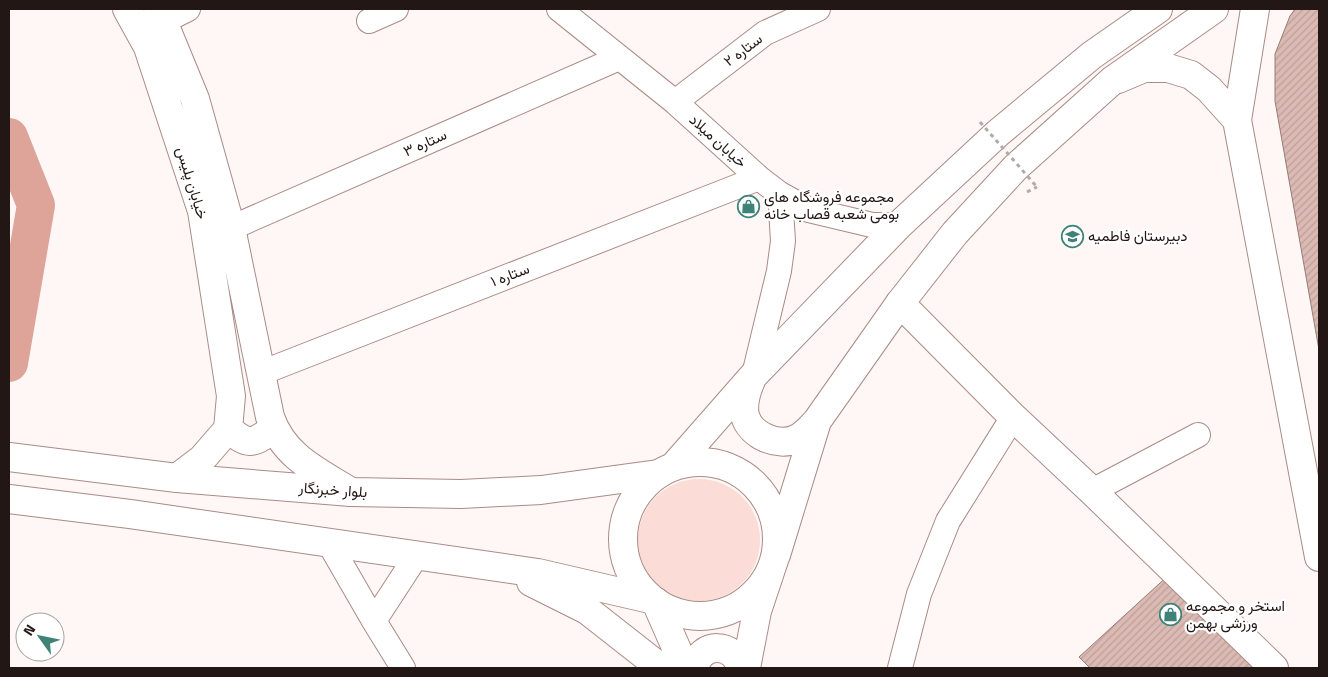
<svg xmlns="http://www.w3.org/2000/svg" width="1328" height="677" font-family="'Titillium Web',Vazirmatn,sans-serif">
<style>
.grass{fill:#fbdcd6}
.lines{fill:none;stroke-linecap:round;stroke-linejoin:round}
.river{stroke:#dea499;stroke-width:38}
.building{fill:url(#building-hatch);stroke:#997b74}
.minor-casing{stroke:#aa8b85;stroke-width:26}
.tertiary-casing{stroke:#aa8b85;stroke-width:30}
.secondary-casing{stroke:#aa8b85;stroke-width:30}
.primary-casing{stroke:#aa8b85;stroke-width:30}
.path{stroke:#b2aaa8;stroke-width:3;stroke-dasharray:4 4;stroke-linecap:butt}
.minor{stroke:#fff;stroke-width:24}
.tertiary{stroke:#fff;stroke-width:28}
.secondary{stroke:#fff;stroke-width:28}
.primary{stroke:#fff;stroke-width:28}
.path-bridge{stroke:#b2aaa8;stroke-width:3;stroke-dasharray:4 4;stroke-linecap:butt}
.labels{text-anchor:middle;stroke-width:4.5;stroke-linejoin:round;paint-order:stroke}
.street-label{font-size:15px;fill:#231715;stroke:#fff}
.poi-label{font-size:15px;fill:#231715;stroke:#fff;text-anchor:start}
</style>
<defs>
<pattern id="building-hatch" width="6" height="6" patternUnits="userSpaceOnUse" patternTransform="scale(1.25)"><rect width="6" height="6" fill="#dcbab4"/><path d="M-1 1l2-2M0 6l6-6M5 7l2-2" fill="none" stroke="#bc9f9a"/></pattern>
</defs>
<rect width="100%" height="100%" fill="#fef7f5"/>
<!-- grass -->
<path class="grass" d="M638 540a61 61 0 1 1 122 0a61 61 0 1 1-122 0Z"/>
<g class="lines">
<!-- river -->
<path class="river" d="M 9,137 L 36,205 L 9,363"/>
</g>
<!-- building -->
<path class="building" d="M 1295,9 L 1319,9 L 1319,350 L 1275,101 L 1275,54 L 1290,16 Z
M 1171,573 L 1269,668 L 1090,668 L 1079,657 Z"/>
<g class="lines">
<defs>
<path id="minor" d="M 559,9 L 675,102 L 759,178 L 780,194 L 809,210 L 872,225 L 899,225
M 164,21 L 188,9
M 369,21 L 396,9
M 675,102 L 765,33 L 818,9
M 231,228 L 619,58
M 261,373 L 759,178
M 754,375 L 779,271 L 783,241 L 780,194
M 1092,491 L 1198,435
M 329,543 L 374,621 L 417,555
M 374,621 L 403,668
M 900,668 L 919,594 L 948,521 L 1013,417"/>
<path id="tertiary" d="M 127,9 L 148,47 L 202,211 L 231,396 L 228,429 L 202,459 L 177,478
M 158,9 L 195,99 L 231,228 L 270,417 C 284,457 317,471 351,492
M 1255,9 L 1237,120 L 1319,557
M 1118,79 L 1144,68 L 1168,68 L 1191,75 L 1209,89 L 1237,120
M 900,303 L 1013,417 L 1092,491 L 1274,668
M 228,429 C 250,446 251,444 274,429"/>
<path id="secondary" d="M 752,378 C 747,389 742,403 745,416 C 751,436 778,447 796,439 C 805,435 810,428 817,421
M623 539a77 77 0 1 1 154 0a77 77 0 1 1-154 0Z
M 675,465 L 754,375 L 899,225 L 998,133 L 1092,55 L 1158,9
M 776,555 L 817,421 L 900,303 L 955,233 L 1016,167 L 1113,80 L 1214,9"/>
<path id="primary" d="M 9,457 L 177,478 L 351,492 L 461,494 L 541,490 L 658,474
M 9,499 L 130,514 L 538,573 L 650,599
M 531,582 L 587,610 L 661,668
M 656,602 L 685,668
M 694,668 C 701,641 734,642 741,668
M 746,668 L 757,611 L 770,572"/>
</defs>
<!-- minor casing -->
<use href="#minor" class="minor-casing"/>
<!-- tertiary casing -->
<use href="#tertiary" class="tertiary-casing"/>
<!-- secondary casing -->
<use href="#secondary" class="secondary-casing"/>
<!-- primary casing -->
<use href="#primary" class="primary-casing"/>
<!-- path -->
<path class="path" d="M 1027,192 L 1037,187"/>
<!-- minor -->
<use href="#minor" class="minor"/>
<!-- tertiary -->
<use href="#tertiary" class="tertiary"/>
<!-- secondary -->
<use href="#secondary" class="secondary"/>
<!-- primary -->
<use href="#primary" class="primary"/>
<!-- path-bridge -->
<path class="path-bridge" d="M 980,122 L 1037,187"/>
</g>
<!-- icons -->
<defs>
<symbol id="shop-ring" viewBox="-11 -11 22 22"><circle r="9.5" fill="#fff" stroke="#3f8378" stroke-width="1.5"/><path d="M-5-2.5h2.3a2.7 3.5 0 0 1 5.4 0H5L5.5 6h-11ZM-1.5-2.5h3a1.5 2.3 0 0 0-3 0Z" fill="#3f8378"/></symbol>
<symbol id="school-ring" viewBox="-11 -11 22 22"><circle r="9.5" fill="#fff" stroke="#3f8378" stroke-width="1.5"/><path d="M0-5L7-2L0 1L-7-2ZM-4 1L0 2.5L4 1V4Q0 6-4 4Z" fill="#3f8378"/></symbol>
</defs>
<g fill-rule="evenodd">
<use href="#shop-ring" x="736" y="194" width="25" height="25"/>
<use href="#school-ring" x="1060" y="224" width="25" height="25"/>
<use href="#shop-ring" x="1158" y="602" width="25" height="25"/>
</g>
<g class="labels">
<!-- street labels -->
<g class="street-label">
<text transform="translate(743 50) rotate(-37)" y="5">ستاره ۲</text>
<text transform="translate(718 141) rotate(42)" y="5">خیابان میلاد</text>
<text transform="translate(425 143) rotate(-24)" y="5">ستاره ۳</text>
<text transform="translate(192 183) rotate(73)" y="5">خیابان پلیس</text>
<text transform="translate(510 275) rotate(-21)" y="5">ستاره ۱</text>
<text transform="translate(333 490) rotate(4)" y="5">بلوار خبرنگار</text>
</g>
<!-- poi labels -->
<g class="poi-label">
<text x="764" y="202">مجموعه فروشگاه های<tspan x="764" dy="17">بومی شعبه قصاب خانه</tspan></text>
<text x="1088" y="241">دبیرستان فاطمیه</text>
<text x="1186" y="611">استخر و مجموعه<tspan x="1186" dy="17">ورزشی بهمن</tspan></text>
</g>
</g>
<!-- border -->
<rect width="1328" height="677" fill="none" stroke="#231715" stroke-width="20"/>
<!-- north arrow -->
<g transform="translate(40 637) rotate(303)"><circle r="24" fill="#ffffff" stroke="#a7a2a1"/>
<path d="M0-4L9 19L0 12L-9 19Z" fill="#3f8378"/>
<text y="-8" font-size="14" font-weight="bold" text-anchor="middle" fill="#231715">N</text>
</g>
</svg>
